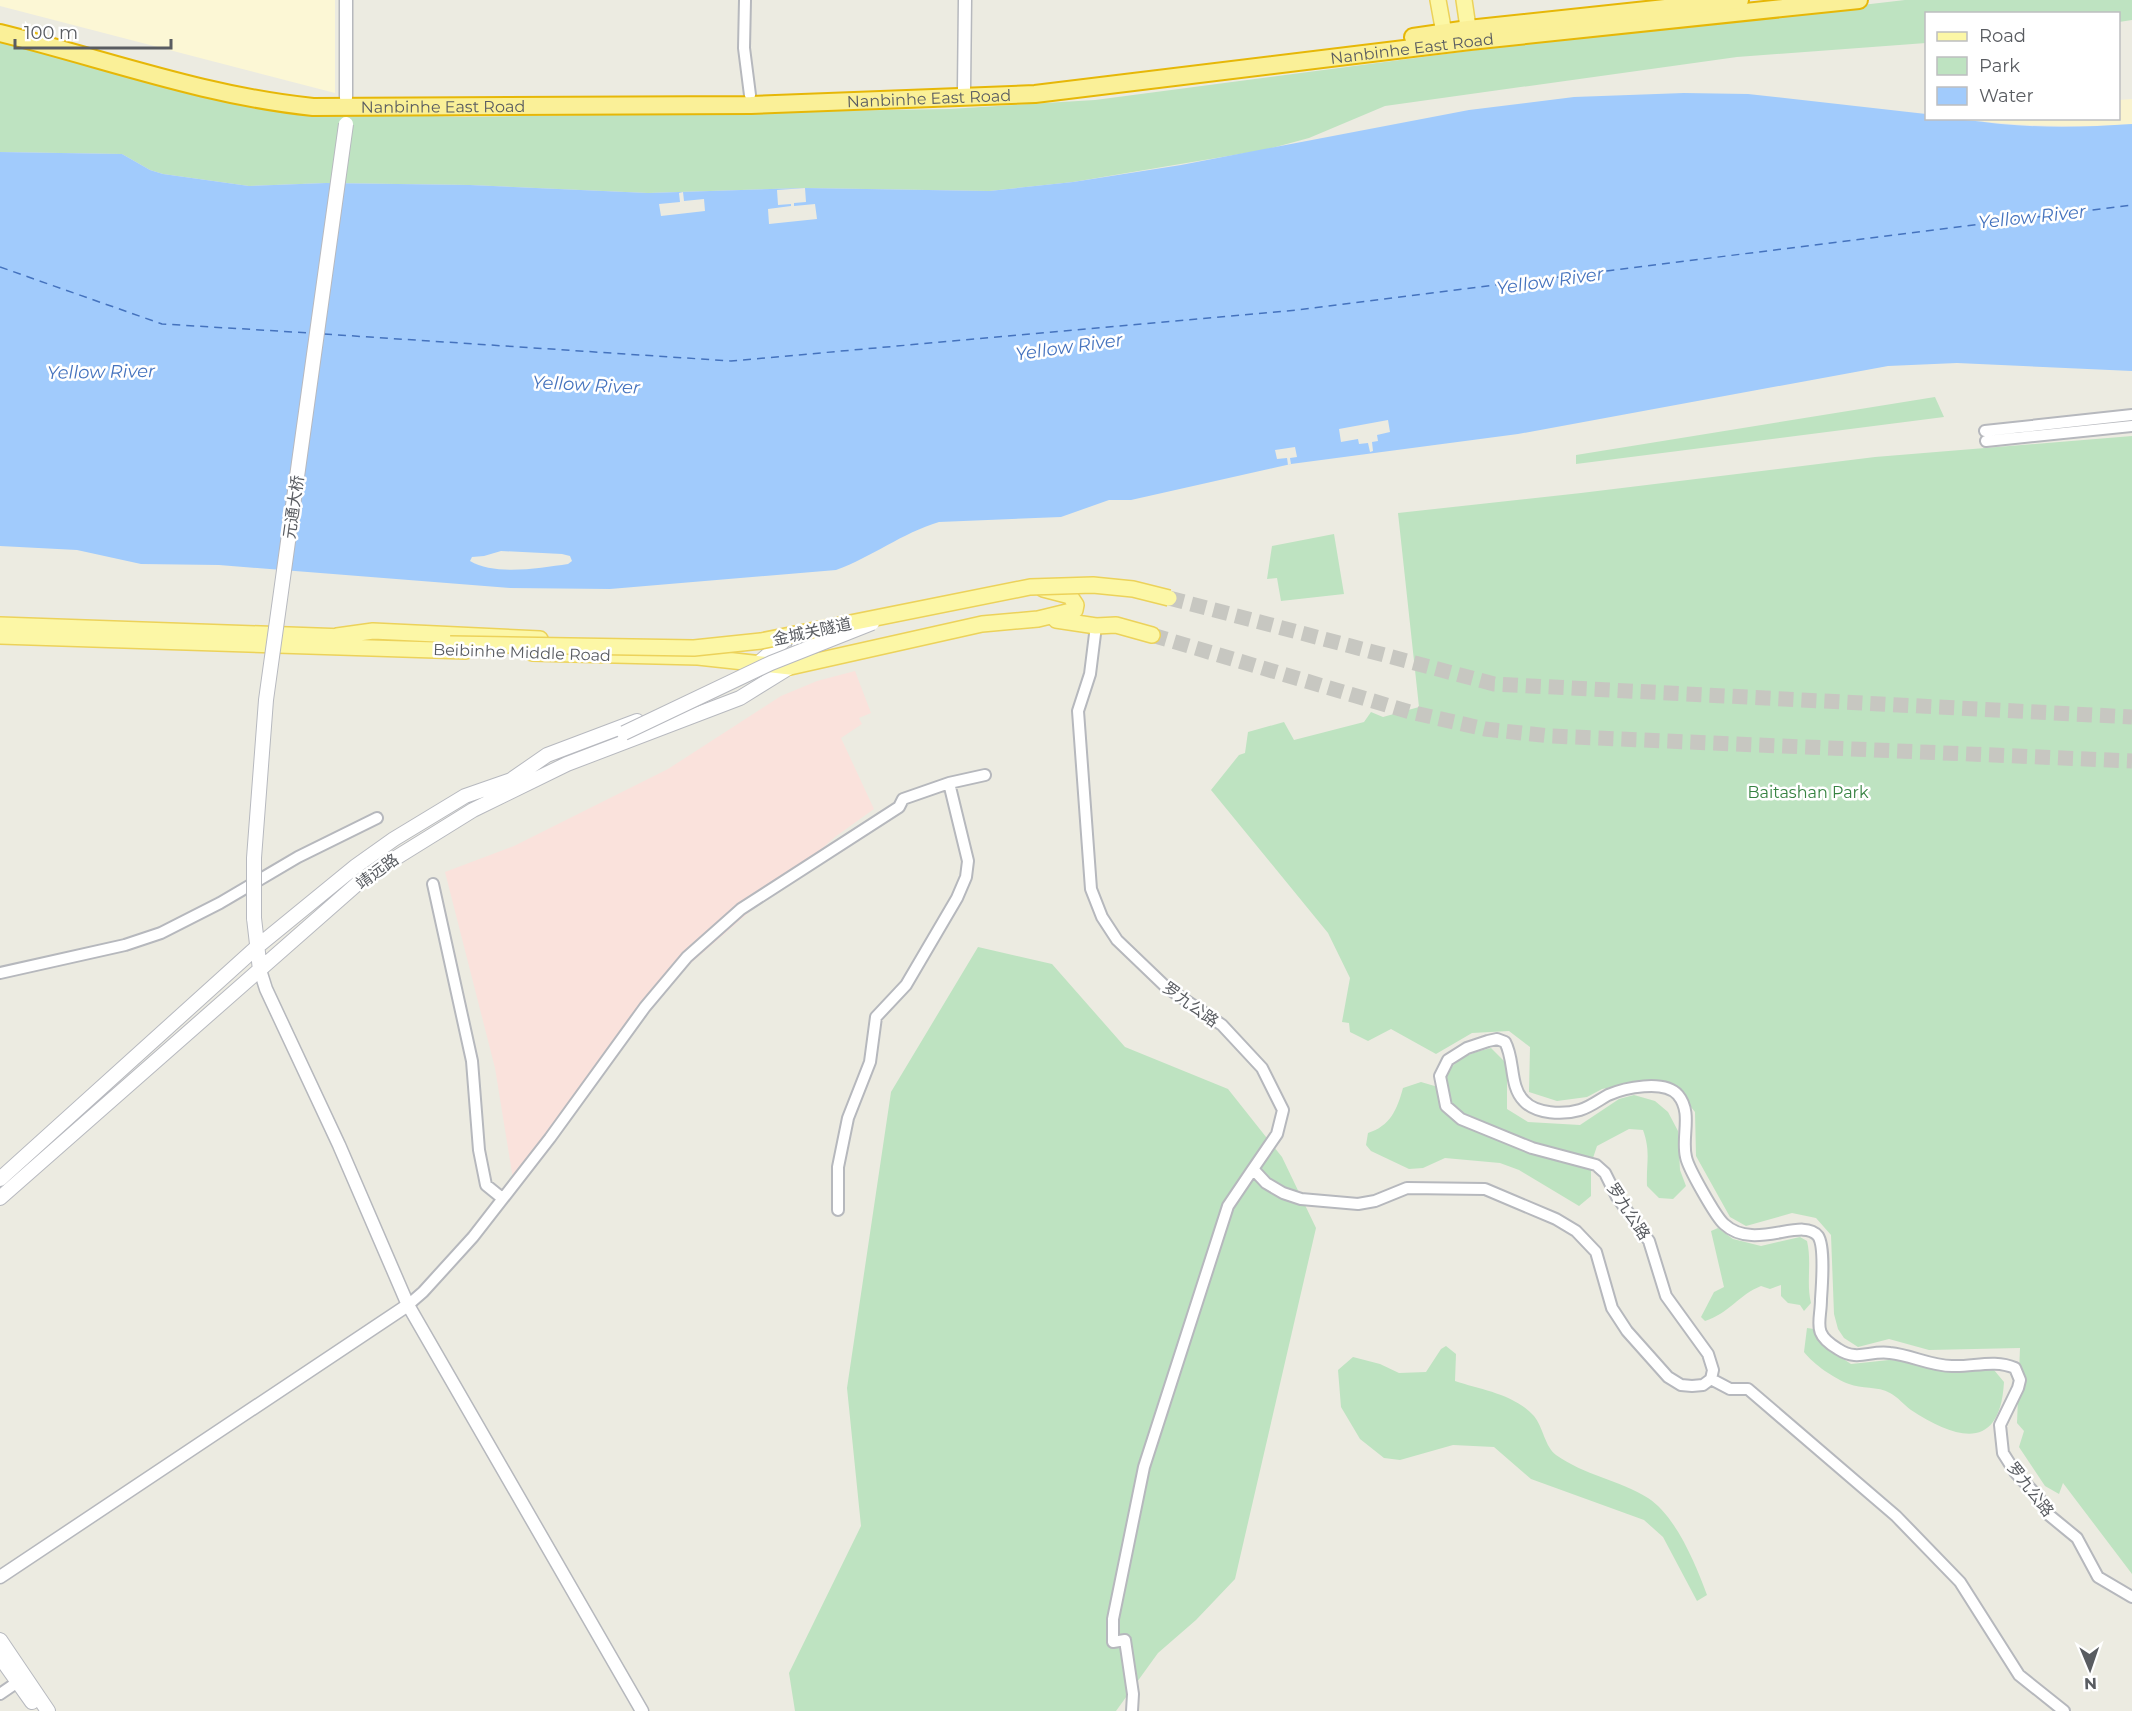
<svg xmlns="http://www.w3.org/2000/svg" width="2132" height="1711" font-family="Montserrat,'Noto Sans SC',sans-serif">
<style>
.commercial{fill:#fcf7d5}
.medical{fill:#fae2dc}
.green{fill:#bee3c1}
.sand{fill:#f9f3cf}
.water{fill:#a1cbfc;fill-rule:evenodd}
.pier{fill:#ecebe1}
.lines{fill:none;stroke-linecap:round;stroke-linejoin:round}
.ferry{stroke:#4573be;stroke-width:1.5;stroke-dasharray:8 6;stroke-linecap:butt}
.primary-tunnel{stroke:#c7c7c1;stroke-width:15;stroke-dasharray:15 8;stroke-linecap:butt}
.minor-casing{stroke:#b6b8bd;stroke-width:14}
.tertiary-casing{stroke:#b6b8bd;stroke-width:15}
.secondary-casing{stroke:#b7b9bf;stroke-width:16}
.primary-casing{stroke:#ecd25a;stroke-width:18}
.trunk-casing{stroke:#e6b707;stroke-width:20}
.minor{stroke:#fff;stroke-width:10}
.tertiary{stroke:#fff;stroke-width:12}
.secondary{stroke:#fff;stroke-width:14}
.primary{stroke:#fcf7a6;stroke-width:15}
.trunk{stroke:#faf098;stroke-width:16}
.secondary-bridge-casing{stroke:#b7b9bf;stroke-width:16;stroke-linecap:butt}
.primary-bridge-casing{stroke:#ecd25a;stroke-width:18;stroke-linecap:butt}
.secondary-bridge{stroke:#fff;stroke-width:14}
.primary-bridge{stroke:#fcf7a6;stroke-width:15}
.labels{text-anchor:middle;stroke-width:5;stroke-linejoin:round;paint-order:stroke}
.street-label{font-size:16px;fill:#595c61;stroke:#fff}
.park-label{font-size:16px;fill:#378342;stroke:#fff}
.water-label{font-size:18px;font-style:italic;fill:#4573be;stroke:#fff}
</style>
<rect width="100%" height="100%" fill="#ecebe1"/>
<!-- commercial -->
<path class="commercial" d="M 0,0 L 335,0 L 335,93 L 0,6 Z"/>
<!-- medical -->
<path class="medical" d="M 855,671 L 871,713 L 859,718 L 862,724 L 841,738 L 874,809 L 835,837 L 675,977 L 513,1179 L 495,1068 L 445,872 L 514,846 L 668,769 L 781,696 L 817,681 Z"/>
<!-- green -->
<path class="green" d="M 1905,0 L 2132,0 L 2132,20 L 2119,22 L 2118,14 L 1926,14 L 1926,43 L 1737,57 L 1385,106 L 1309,138 L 1264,150 L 1073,182 L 989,191 L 805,188 L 648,193 L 470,185 L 326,183 L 249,186 L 163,174 L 150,170 L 122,154 L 0,152 L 0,42 L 188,93 L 273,110 L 329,115 L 358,114 L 465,117 L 949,109 L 1095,100 L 1507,46 Z
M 1935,397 L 1944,417 L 1576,464 L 1576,455 Z
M 2132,436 L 2132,1574 L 2063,1483 L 2059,1494 L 2045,1486 L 2019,1447 L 2024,1431 L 2017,1423 L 2020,1348 L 1929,1350 L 1889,1339 L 1858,1347 L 1844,1338 L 1838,1329 L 1834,1314 L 1831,1235 L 1816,1218 L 1792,1213 L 1746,1226 L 1730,1217 L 1696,1156 L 1695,1112 L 1677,1090 L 1661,1081 L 1647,1080 L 1602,1089 L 1587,1097 L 1557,1101 L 1529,1092 L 1530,1047 L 1509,1031 L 1472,1033 L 1436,1054 L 1391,1029 L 1368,1041 L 1350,1032 L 1349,1023 L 1342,1022 L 1350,978 L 1328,933 L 1211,790 L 1239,755 L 1245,753 L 1248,732 L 1284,722 L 1294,740 L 1364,722 L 1371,712 L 1383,717 L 1419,707 L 1398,513 L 1581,493 L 1875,457 Z
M 1334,534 L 1344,594 L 1281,601 L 1277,578 L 1267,579 L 1272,546 Z
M 978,947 L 1052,964 L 1125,1047 L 1228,1089 L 1282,1157 L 1316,1228 L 1235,1579 L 1196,1620 L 1158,1653 L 1116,1711 L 795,1711 L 789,1673 L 861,1526 L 847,1388 L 891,1092 Z
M 1491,1048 L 1507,1064 L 1507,1109 L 1528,1122 L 1580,1125 L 1619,1099 L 1634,1095 L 1655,1101 L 1668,1112 L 1678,1131 L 1680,1170 L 1686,1186 L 1673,1199 L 1659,1198 L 1647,1186 C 1646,1163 1651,1152 1643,1130 L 1629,1129 L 1597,1146 L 1591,1164 L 1591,1196 L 1579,1206 L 1519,1170 L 1500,1163 L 1445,1158 L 1423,1168 L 1409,1169 L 1371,1151 L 1366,1145 L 1368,1133 C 1390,1126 1397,1110 1403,1088 L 1421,1082 L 1438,1087 C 1455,1060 1459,1056 1491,1048 Z
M 1718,1228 L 1733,1239 L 1761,1246 L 1800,1237 L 1807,1241 C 1812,1262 1806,1283 1811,1303 L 1804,1311 L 1800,1305 L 1788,1303 L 1781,1296 L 1781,1285 L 1770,1289 L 1761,1286 C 1740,1294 1728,1314 1705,1321 L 1701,1317 L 1714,1292 L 1724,1287 L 1711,1231 Z
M 1807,1328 L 1814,1329 L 1824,1346 L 1851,1364 L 1889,1360 L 1907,1361 L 1945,1371 L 1994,1370 L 2004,1382 C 2000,1453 1956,1439 1911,1410 C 1904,1405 1898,1397 1890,1393 C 1878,1386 1861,1389 1849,1384 C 1835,1379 1813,1364 1804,1352 Z
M 1446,1346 L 1456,1354 L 1455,1381 C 1482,1390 1514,1394 1534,1416 C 1543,1427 1545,1447 1556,1455 C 1584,1475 1619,1480 1648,1498 C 1676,1516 1696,1565 1707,1595 L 1697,1601 L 1663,1537 L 1644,1520 L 1531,1479 L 1494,1447 L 1453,1445 L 1400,1460 L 1384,1458 L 1360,1439 L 1341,1407 L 1338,1370 L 1353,1357 L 1380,1364 L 1399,1373 L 1426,1372 L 1441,1349 Z"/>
<!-- sand -->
<path class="sand" d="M 2132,99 L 2132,124 C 2075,128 2018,126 1961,119 L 2118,118 L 2119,100 Z"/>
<!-- water -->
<path class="water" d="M 1684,93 L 1748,94 L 1926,114 L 1926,118 C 1952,118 1976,121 2001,124 C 2044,128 2089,127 2132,124 L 2132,371 L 1957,363 L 1888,366 L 1518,434 L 1291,464 L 1131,500 L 1109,500 L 1061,517 L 939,522 C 902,533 872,557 836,570 L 610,589 L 510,588 L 219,565 L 141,564 L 77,550 L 0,546 L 0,152 L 122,154 L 150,170 L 163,174 L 249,186 L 326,183 L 470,185 L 648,193 L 805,188 L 989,191 L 1073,182 L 1181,165 L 1469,110 L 1574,97 ZM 501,551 L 562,554 L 570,556 L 572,561 L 568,564 C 540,568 495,576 470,561 L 472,557 L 484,556 Z"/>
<!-- pier -->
<path class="pier" d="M 805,188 L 806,202 L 794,203 L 794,206 L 815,204 L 817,219 L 769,224 L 768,209 L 791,206 L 791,204 L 778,205 L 777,190 Z
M 683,192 L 684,201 L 704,199 L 705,211 L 661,216 L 659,204 L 680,202 L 679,193 Z
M 1388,420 L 1390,432 L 1377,435 L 1378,441 L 1372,442 L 1373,451 L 1370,452 L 1368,443 L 1359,444 L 1358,439 L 1341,442 L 1339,429 Z
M 1295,447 L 1297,457 L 1290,458 L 1291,464 L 1288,465 L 1287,458 L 1277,459 L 1275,450 Z"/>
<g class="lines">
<!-- ferry -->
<path class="ferry" d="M 0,267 L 162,324 L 310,333
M 324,334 L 731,361 L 1297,310 L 2132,205"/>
<!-- primary-tunnel -->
<path class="primary-tunnel" d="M 1169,598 L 1494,684 L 2132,717
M 1152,635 L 1410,712 L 1485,729 L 1550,736 L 2132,761"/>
<defs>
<path id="minor" d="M 745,0 L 744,48 L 750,95
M 1985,431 L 2132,415
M 1986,441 L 2132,426
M 1096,626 L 1090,674 L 1078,711 L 1091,889 L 1102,917 L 1117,940 L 1166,987 L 1222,1025 L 1262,1068 L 1283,1110 L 1277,1134 L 1253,1169 L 1266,1183 L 1283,1193 L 1301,1199 L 1358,1204 L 1375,1201 L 1407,1188 L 1485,1189 L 1556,1219 L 1576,1231 L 1596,1252 L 1612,1308 L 1627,1331 L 1668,1377 L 1681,1385 L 1692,1386 L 1703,1385 L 1711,1379 L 1713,1370 L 1708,1354 L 1666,1296 L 1649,1241 L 1617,1197 L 1605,1173 L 1596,1165 L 1532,1148 L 1461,1119 L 1446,1106 L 1440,1076 L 1448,1060 L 1467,1048 L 1488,1041 L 1497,1039 L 1505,1042 C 1515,1060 1509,1086 1524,1101 C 1536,1114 1563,1115 1580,1110 C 1590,1107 1599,1100 1608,1095 C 1624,1088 1664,1079 1678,1095 C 1693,1113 1681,1137 1686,1157 C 1688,1168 1716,1217 1724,1224 C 1754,1252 1802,1216 1818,1236 C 1825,1246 1822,1285 1821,1299 C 1821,1323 1811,1333 1838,1349 C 1858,1362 1869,1350 1890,1353 C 1911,1355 1931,1366 1952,1366 C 1974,1367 1994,1359 2015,1368 L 2020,1380 L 2018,1388 L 2000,1425 L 2003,1453 L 2015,1472 L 2039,1498 L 2049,1515 L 2077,1538 L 2098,1577 L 2132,1597
M 433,884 L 472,1061 L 479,1150 L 486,1185 L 502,1198
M 0,973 L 125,945 L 161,933 L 220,903 L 298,857 L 377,818
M 838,1210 L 838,1167 L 848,1118 L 870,1062 L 876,1017 L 906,985 L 957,898 L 966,877 L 968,861 L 949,783
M 408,1305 L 423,1292 L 473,1237 L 550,1138 L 645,1007 L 687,957 L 741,909 L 899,807 L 903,799 L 949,783 L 985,775
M 1711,1379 L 1730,1389 L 1748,1389 L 1896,1516 L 1960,1582 L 2019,1675 L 2064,1711
M 0,1694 L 22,1679
M 1132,1711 L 1133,1694 L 1125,1640 L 1113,1642 L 1113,1619 L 1144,1467 L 1228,1206 L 1253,1169"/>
<path id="tertiary" d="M 964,89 L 965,0
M 346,98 L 346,0
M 260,970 L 266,989 L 339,1145 L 408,1305 L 642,1711
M 0,1577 L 408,1305"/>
<path id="secondary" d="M 753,668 L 787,638
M 254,918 L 260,970
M 0,1179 L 258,946 L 356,866 L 394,839 L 465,796 L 511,780 L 547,755 L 637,721
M 0,1198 L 365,877 L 473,810 L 567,764 L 740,698 L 790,667 L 805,634
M 0,1640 L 48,1711
M 0,1657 L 32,1702"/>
<path id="primary" d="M 1438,0 L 1446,44
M 1464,0 L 1470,41
M 1056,620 L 1096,626 L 1116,625 L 1152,635
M 0,625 L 345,637
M 0,636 L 466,651
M 337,636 L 373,631 L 540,639
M 532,653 L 698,657 L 790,667 L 982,624 L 1038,619 L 1075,610 L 1076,605 L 1070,596 L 1043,589"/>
<g id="trunk">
<path id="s1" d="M 0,33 C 105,59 205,96 313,107 L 751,105 L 1035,94 L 1470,41 L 1859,0"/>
<path d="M 1413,37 L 1468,29 L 1740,0"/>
</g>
</defs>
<!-- minor casing -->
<use href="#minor" class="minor-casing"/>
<!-- tertiary casing -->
<use href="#tertiary" class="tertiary-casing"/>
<!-- secondary casing -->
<use href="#secondary" class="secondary-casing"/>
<!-- primary casing -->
<use href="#primary" class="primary-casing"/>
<!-- trunk casing -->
<use href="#trunk" class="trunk-casing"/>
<!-- minor -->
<use href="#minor" class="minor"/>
<!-- tertiary -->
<use href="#tertiary" class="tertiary"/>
<!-- secondary -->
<use href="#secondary" class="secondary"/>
<!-- primary -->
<use href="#primary" class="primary"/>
<!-- trunk -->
<use href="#trunk" class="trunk"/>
<defs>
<path id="secondary-bridge" d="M 624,733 L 771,663 L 872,623
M 254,918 L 254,858 L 266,700 L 346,124"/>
<path id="primary-bridge" d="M 450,644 L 694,648 L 761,641 L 1030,587 L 1093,585 L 1133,589 L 1169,598"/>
</defs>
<!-- secondary-bridge casing -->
<use href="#secondary-bridge" class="secondary-bridge-casing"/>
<!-- primary-bridge casing -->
<use href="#primary-bridge" class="primary-bridge-casing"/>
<!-- secondary-bridge -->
<use href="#secondary-bridge" class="secondary-bridge"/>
<!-- primary-bridge -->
<use href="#primary-bridge" class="primary-bridge"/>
</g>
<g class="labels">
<!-- street labels -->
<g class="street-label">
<text dy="6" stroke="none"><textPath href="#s1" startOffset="1424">Nanbinhe East Road</textPath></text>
<text dy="6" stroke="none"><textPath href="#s1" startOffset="938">Nanbinhe East Road</textPath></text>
<text dy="6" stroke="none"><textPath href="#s1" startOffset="452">Nanbinhe East Road</textPath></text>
<text transform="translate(293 507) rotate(-82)" y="6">元通大桥</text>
<text transform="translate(812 631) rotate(-12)" y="6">金城关隧道</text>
<text transform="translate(522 652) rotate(2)" y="6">Beibinhe Middle Road</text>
<text transform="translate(377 871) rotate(-36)" y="6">靖远路</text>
<text transform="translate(1191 1004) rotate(36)" y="6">罗九公路</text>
<text transform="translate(1629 1211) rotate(57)" y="6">罗九公路</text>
<text transform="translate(2031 1489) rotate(52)" y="6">罗九公路</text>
</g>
<!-- park labels -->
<g class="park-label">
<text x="1808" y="798">Baitashan Park</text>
</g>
<!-- water labels -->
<g class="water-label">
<text transform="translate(2032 217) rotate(-6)" y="6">Yellow River</text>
<text transform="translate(1550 281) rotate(-8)" y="6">Yellow River</text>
<text transform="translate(1069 347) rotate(-8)" y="6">Yellow River</text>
<text transform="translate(101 372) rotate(-1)" y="6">Yellow River</text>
<text transform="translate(586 385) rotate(3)" y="6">Yellow River</text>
</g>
</g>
<!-- legend -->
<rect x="1925" y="12" width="195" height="108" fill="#ffffff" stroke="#bdbec0" stroke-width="1.5"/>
<rect x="1937" y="32" width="30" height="9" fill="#fcf7a6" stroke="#bdbec0" stroke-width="1.5"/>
<text x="1979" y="42" font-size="18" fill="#595c61">Road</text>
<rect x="1937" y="57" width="30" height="18" fill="#bee3c1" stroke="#bdbec0" stroke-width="1.5"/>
<text x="1979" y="72" font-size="18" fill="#595c61">Park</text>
<rect x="1937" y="87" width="30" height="18" fill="#a1cbfc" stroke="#bdbec0" stroke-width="1.5"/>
<text x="1979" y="102" font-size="18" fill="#595c61">Water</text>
<!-- north arrow -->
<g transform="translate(2090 1669) rotate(178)" stroke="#ffffff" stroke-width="4.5" paint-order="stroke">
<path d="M0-4.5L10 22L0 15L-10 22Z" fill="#595c61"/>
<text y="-9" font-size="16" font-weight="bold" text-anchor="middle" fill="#595c61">N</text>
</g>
<!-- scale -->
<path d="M15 39v9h156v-9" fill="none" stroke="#595c61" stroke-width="3"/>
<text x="24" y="39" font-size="18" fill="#595c61" stroke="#ffffff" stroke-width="4.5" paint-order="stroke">100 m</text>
</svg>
